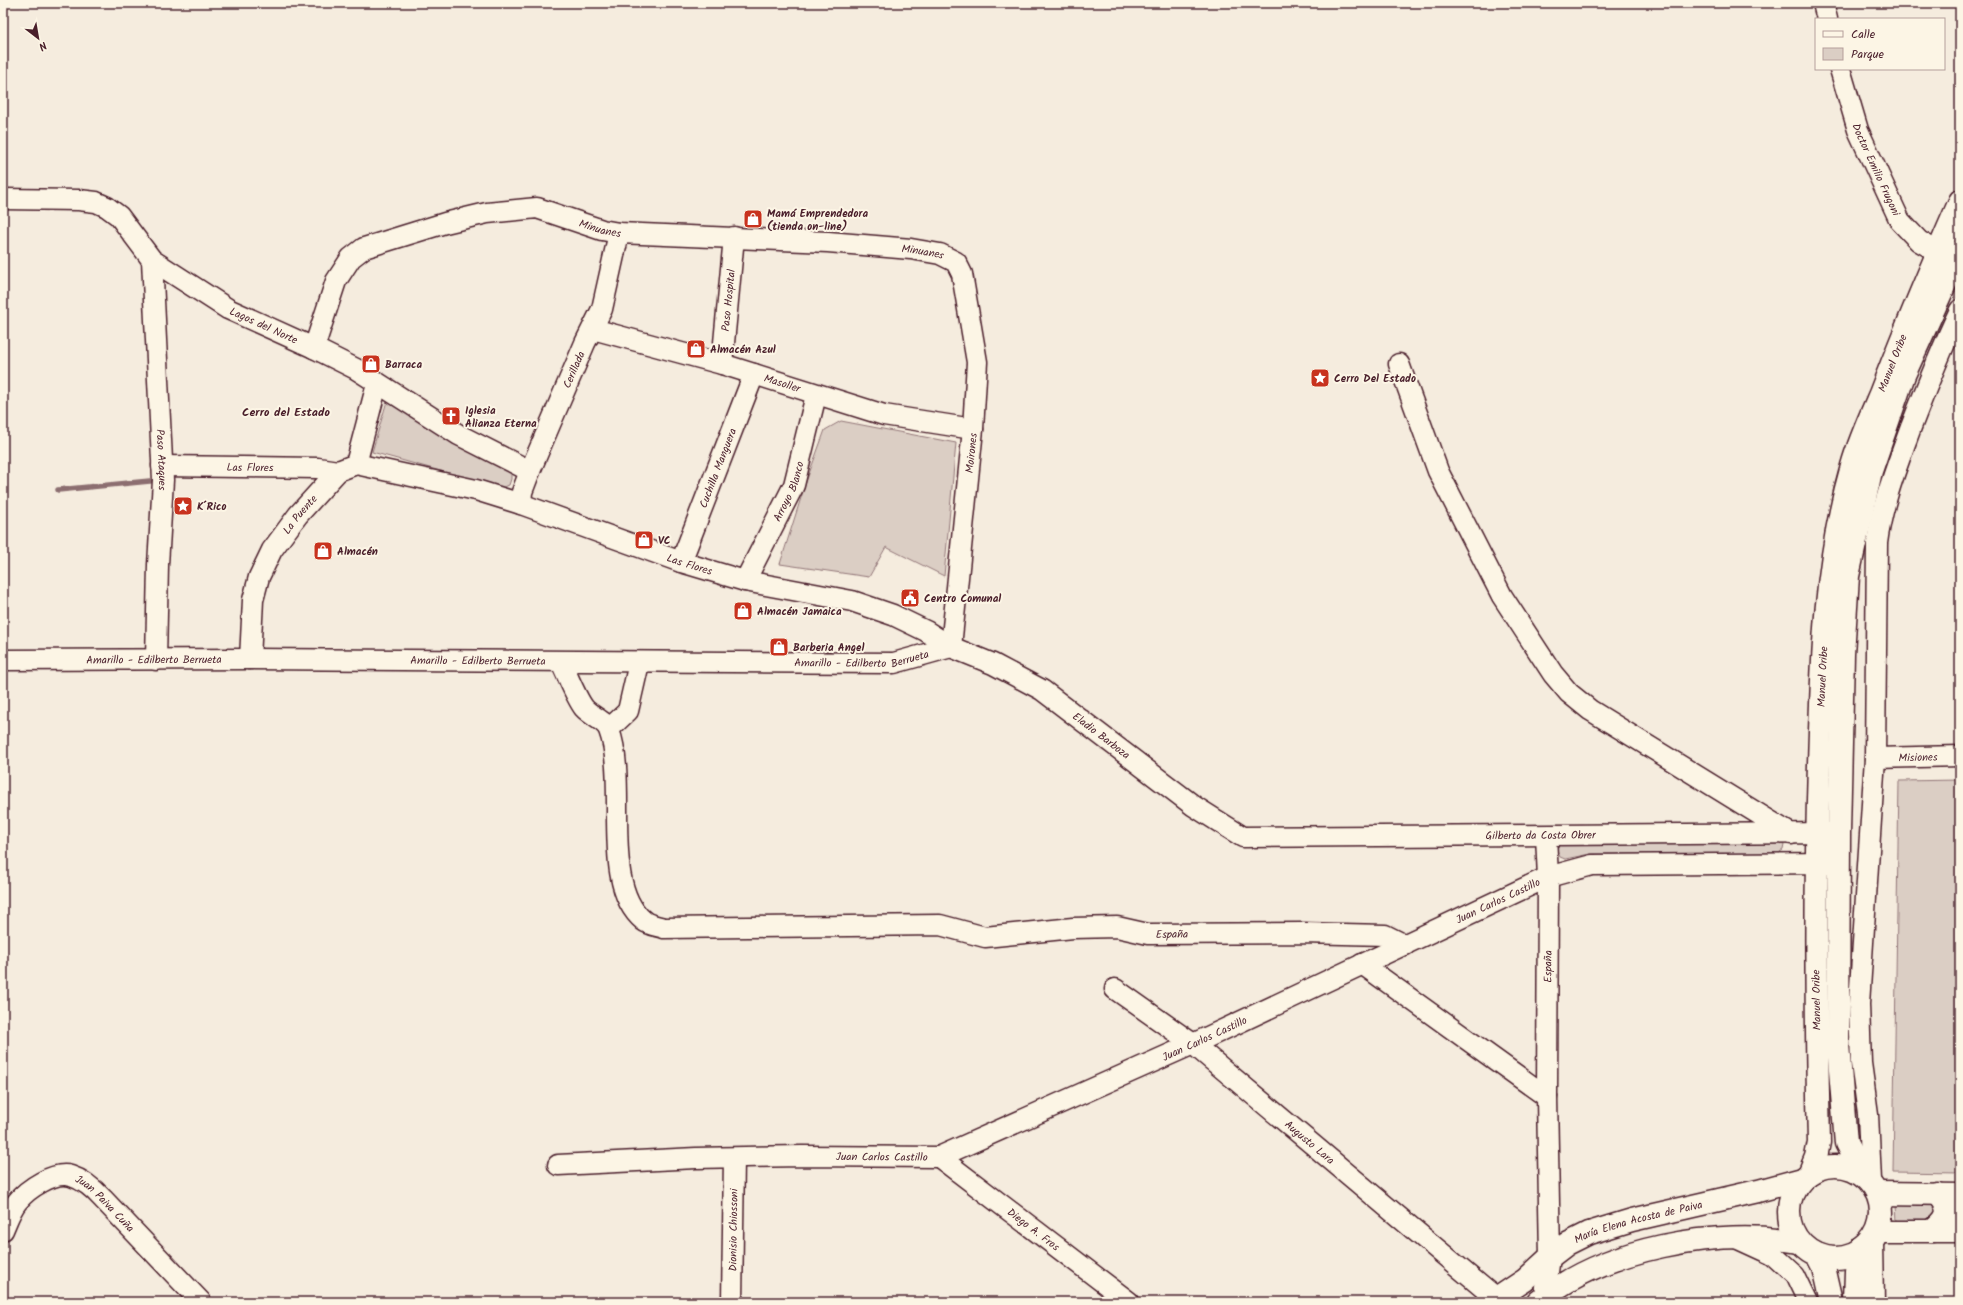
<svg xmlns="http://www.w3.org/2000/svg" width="1963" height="1305" font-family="Kalam,sans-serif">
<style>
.green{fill:#dbcec4;stroke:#927678}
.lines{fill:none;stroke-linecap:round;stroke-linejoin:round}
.stream{stroke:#8c6e70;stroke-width:5.5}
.street-casing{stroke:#4a1f2b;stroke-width:23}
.secondary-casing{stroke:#4a1f2b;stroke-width:25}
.highway-casing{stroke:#4a1f2b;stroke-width:25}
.street{stroke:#fcf5e5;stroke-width:20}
.secondary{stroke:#fcf5e5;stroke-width:22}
.highway{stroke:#fcf5e5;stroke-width:22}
.labels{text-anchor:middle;stroke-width:4;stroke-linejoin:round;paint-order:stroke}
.street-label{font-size:11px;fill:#4a1f2b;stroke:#fcf5e5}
.poi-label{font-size:11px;font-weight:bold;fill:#4a1f2b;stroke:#fcf5e5;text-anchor:start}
.neighbourhood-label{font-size:12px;font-weight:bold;fill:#4a1f2b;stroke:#fcf5e5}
</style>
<rect width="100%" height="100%" fill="#f5ecde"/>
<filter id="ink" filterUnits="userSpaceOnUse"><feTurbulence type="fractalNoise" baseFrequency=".025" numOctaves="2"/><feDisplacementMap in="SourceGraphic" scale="8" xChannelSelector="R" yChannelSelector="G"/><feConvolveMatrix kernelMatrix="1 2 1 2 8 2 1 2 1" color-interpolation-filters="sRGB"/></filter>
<g filter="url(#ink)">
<!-- green -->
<path class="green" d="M 387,401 L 511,470 L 511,479 L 509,485 L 502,488 L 372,452 Z
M 841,421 L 956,443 L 944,576 L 886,547 L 869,577 L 780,564 L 806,482 L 825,430 Z
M 1960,780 L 1960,1173 L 1893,1172 L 1899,781 Z
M 1780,842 L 1784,845 L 1783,850 L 1777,854 L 1590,854 L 1565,859 L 1560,857 L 1557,850 L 1558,846 L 1563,843 Z
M 1896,1203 L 1934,1204 L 1937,1207 L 1934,1221 L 1897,1221 Z"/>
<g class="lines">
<!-- stream -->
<path class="stream" d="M 58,490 L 160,480"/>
<defs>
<g id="street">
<path d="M 1823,3 L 1827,19"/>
<path id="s1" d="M 1840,69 L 1858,130 L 1900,221 L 1919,241 L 1938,252"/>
<path id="s2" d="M 3,199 L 79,200 L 96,202 L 107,207 L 119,216 L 152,260 L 228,309 L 314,348 L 356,369 L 459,435 L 530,471"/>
<path id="s3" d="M 152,260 L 163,480 L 158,565 L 156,660"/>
<path id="s4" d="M 593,329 L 722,364 L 884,415 L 973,429"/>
<path id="s5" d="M 314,348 L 336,281 L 351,258 L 364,248 L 445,223 L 487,213 L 537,208 L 602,230 L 619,233 L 828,242 L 911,249 L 940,254 L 956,262 L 962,274 L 977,362 L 973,429 L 951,647"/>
<path id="s6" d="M 722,364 L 734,237"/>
<path d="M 1399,364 L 1438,471 L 1502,596 L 1553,674 L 1569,693 L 1590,710 L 1791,834"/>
<path id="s7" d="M 356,464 L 476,490 L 521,504 L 681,562 L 745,581 L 852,601 L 893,615 L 926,631 L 951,647 L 993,664 L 1042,690 L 1194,806 L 1243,837 L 1833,833"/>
<path id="s8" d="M 162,466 L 318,468 L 338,471"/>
<path id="s9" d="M 521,504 L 522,492 L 530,471 L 585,343 L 602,309 L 619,233"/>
<path id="s10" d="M 681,562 L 754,374"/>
<path id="s11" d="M 745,581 L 794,485 L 816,395"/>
<path id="s12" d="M 250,659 L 253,600 L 259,577 L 272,550 L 298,515 L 338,471 L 356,464 L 377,384"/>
<path id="s13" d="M 3,660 L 250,659 L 894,663 L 951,647"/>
<path id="s14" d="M 561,662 C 567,674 576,698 584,708 C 591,716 606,721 609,730 C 629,783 599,885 644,921 C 649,925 658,926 664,928 L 940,925 L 985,937 L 1073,928 L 1117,927 L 1148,934 L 1302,933 L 1385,935 L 1405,945"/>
<path d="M 609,729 L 628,711 L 639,663"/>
<path id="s15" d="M 1875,758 L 1960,756"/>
<path d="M 1362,964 L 1547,1097"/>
<path id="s16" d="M 1115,989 L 1193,1044 L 1500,1302"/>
<path id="s17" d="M 939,1157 L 1129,1302"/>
<path id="s18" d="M 558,1165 L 696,1158 L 802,1156 L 939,1157 L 1193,1044 L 1548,877 L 1592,865 L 1833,863"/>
<path d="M 1871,1181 L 1868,1114 L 1861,1063 L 1859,1004 L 1875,758 L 1877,543 C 1882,503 1897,466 1911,427 C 1926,388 1942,348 1960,310"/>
<path id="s19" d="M 3,1230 C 7,1221 11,1209 17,1202 C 27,1189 54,1171 71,1176 C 84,1180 94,1189 103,1199 L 201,1302"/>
<path d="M 1736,1238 L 1773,1255 L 1795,1275 L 1808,1302"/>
<path d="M 1872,1241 L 1873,1302"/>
<path id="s20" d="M 732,1302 L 734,1158"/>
<path id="s21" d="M 1544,1302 L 1550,1257 L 1547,1097 L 1548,877 L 1546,836"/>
</g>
<g id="secondary">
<path d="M 1878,1193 L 1960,1194"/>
<path d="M 1878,1231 L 1960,1231"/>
<path d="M 1932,1231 C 1948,1218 1953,1210 1937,1193"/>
<path id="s22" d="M 1492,1302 L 1525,1280 L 1550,1257 L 1567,1244 L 1589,1233 L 1632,1220 L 1758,1191 L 1802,1179"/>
<path d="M 1538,1302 C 1603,1248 1717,1227 1799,1242"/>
</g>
<g id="highway">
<circle cx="1835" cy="1212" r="46"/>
<path d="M 1861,1173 L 1846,1143 L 1838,1045 L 1839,833 L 1843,654 L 1848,576 L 1871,471 L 1904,375 L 1960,251"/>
<path id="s23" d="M 1809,1174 L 1816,1157 L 1819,1142 C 1816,1016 1815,890 1819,764 C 1822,663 1824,563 1852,466 C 1859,441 1870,417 1880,394 C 1905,329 1932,265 1960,201"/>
<path d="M 1818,1255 L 1824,1267 L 1832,1302"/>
<path d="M 1855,1302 L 1856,1271 L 1859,1251"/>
</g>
</defs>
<!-- street casing -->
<use href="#street" class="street-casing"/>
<!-- secondary casing -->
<use href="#secondary" class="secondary-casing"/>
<!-- highway casing -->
<use href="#highway" class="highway-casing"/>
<!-- street -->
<use href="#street" class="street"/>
<!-- secondary -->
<use href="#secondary" class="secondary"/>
<!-- highway -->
<use href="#highway" class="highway"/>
</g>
</g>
<!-- icons -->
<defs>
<symbol id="shop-square" viewBox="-11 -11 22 22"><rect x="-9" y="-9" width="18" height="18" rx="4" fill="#c8321e" stroke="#fcf5e5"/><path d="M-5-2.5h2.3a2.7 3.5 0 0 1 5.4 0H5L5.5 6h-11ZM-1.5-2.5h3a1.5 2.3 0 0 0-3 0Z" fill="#fff"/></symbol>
<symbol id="sight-square" viewBox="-11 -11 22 22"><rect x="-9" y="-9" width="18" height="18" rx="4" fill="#c8321e" stroke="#fcf5e5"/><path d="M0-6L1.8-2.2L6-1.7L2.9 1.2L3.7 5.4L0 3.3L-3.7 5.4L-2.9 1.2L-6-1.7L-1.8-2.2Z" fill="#fff"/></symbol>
<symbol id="church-square" viewBox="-11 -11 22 22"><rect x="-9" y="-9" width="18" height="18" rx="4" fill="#c8321e" stroke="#fcf5e5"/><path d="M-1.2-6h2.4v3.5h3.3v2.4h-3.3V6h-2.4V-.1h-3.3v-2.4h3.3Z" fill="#fff"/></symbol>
<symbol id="civic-square" viewBox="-11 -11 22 22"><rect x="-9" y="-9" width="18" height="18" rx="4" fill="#c8321e" stroke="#fcf5e5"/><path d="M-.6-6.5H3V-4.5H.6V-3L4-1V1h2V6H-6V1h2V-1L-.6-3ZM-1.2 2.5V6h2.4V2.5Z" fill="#fff"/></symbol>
</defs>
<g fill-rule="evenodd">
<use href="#shop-square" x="742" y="208" width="22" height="22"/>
<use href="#shop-square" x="685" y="338" width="22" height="22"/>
<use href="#shop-square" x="360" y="353" width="22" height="22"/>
<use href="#sight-square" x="1309" y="367" width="22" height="22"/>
<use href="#church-square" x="440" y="405" width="22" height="22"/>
<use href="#sight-square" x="172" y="495" width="22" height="22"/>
<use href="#shop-square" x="633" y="529" width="22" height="22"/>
<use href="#shop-square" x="312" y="540" width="22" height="22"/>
<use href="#civic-square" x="899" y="587" width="22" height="22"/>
<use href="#shop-square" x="732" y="600" width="22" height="22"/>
<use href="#shop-square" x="768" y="636" width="22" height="22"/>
</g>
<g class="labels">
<!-- street labels -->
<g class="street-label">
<text dy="4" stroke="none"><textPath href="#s1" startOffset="107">Doctor Emilio Frugoni</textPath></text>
<text dy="4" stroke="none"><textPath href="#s5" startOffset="359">Minuanes</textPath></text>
<text dy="4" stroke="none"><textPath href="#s5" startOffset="683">Minuanes</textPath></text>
<text dy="4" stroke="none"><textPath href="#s6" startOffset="64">Paso Hospital</textPath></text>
<text dy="4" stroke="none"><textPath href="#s2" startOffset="305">Lagos del Norte</textPath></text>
<text dy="4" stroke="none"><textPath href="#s23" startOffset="823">Manuel Oribe</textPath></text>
<text dy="4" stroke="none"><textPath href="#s9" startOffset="145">Cerillada</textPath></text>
<text dy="4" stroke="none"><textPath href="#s4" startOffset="197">Masoller</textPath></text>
<text transform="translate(971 453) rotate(-84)" y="4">Moirones</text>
<text dy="4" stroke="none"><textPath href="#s3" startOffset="200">Paso Ataques</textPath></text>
<text dy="4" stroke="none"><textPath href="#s8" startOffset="88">Las Flores</textPath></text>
<text dy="4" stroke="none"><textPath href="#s10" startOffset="101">Cuchilla Manguera</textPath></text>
<text dy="4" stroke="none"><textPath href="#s11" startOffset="100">Arroyo Blanco</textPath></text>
<text dy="4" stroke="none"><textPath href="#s12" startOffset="158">La Puente</textPath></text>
<text dy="4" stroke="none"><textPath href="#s7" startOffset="349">Las Flores</textPath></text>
<text dy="4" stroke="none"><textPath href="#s13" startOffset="859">Amarillo - Edilberto Berrueta</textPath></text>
<text dy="4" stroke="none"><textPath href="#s13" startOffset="151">Amarillo - Edilberto Berrueta</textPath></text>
<text dy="4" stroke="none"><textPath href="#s13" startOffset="475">Amarillo - Edilberto Berrueta</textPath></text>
<text dy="4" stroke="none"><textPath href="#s23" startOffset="499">Manuel Oribe</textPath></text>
<text dy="4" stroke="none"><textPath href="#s7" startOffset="801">Eladio Barboza</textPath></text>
<text dy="4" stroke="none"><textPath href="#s15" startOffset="43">Misiones</textPath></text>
<text dy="4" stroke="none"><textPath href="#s7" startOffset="1273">Gilberto da Costa Obrer</textPath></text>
<text dy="4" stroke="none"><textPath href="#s18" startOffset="996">Juan Carlos Castillo</textPath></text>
<text dy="4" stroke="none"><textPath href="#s14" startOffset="816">España</textPath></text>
<text dy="4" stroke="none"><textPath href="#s21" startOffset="336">España</textPath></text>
<text transform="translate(1816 1000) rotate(-91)" y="4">Manuel Oribe</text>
<text dy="4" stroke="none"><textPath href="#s18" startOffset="672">Juan Carlos Castillo</textPath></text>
<text dy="4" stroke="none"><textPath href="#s16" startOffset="248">Augusto Lara</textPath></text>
<text dy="4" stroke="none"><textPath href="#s18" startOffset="324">Juan Carlos Castillo</textPath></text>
<text dy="4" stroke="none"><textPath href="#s19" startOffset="138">Juan Paiva Cuña</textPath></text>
<text dy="4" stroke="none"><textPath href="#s22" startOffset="170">María Elena Acosta de Paiva</textPath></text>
<text dy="4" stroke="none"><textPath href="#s17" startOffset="119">Diego A. Fros</textPath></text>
<text dy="4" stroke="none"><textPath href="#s20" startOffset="72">Dionisio Chiossoni</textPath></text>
</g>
<!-- poi labels -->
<g class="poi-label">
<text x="767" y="217">Mamá Emprendedora<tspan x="767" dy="13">(tienda on-line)</tspan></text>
<text x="710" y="353">Almacén Azul</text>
<text x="385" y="368">Barraca</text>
<text x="1334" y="382">Cerro Del Estado</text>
<text x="465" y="414">Iglesia<tspan x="465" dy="13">Alianza Eterna</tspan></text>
<text x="197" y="510">K´Rico</text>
<text x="658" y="544">VC</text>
<text x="337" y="555">Almacén</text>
<text x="924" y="602">Centro Comunal</text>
<text x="757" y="615">Almacén Jamaica</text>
<text x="793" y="651">Barberia Angel</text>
</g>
<!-- neighbourhood labels -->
<g class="neighbourhood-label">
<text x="286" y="416">Cerro del Estado</text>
</g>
</g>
<!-- margin -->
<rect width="1963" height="1305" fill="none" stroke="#fcf5e5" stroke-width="16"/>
<rect x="8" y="8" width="1947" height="1289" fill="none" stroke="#4a1f2b" stroke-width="1.5" filter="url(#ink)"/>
<!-- legend -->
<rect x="1815" y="18" width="130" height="52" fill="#fcf5e5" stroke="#b59f9b"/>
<rect x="1823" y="31" width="20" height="6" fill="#fcf5e5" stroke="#b59f9b"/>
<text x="1851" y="38" font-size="12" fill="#4a1f2b">Calle</text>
<rect x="1823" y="48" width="20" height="12" fill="#dbcec4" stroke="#b59f9b"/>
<text x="1851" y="58" font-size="12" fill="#4a1f2b">Parque</text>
<!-- north arrow -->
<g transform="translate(38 38) rotate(149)" stroke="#fcf5e5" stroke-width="3" paint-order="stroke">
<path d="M0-3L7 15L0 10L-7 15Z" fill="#4a1f2b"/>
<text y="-6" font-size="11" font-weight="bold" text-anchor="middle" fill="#4a1f2b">N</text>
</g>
</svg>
